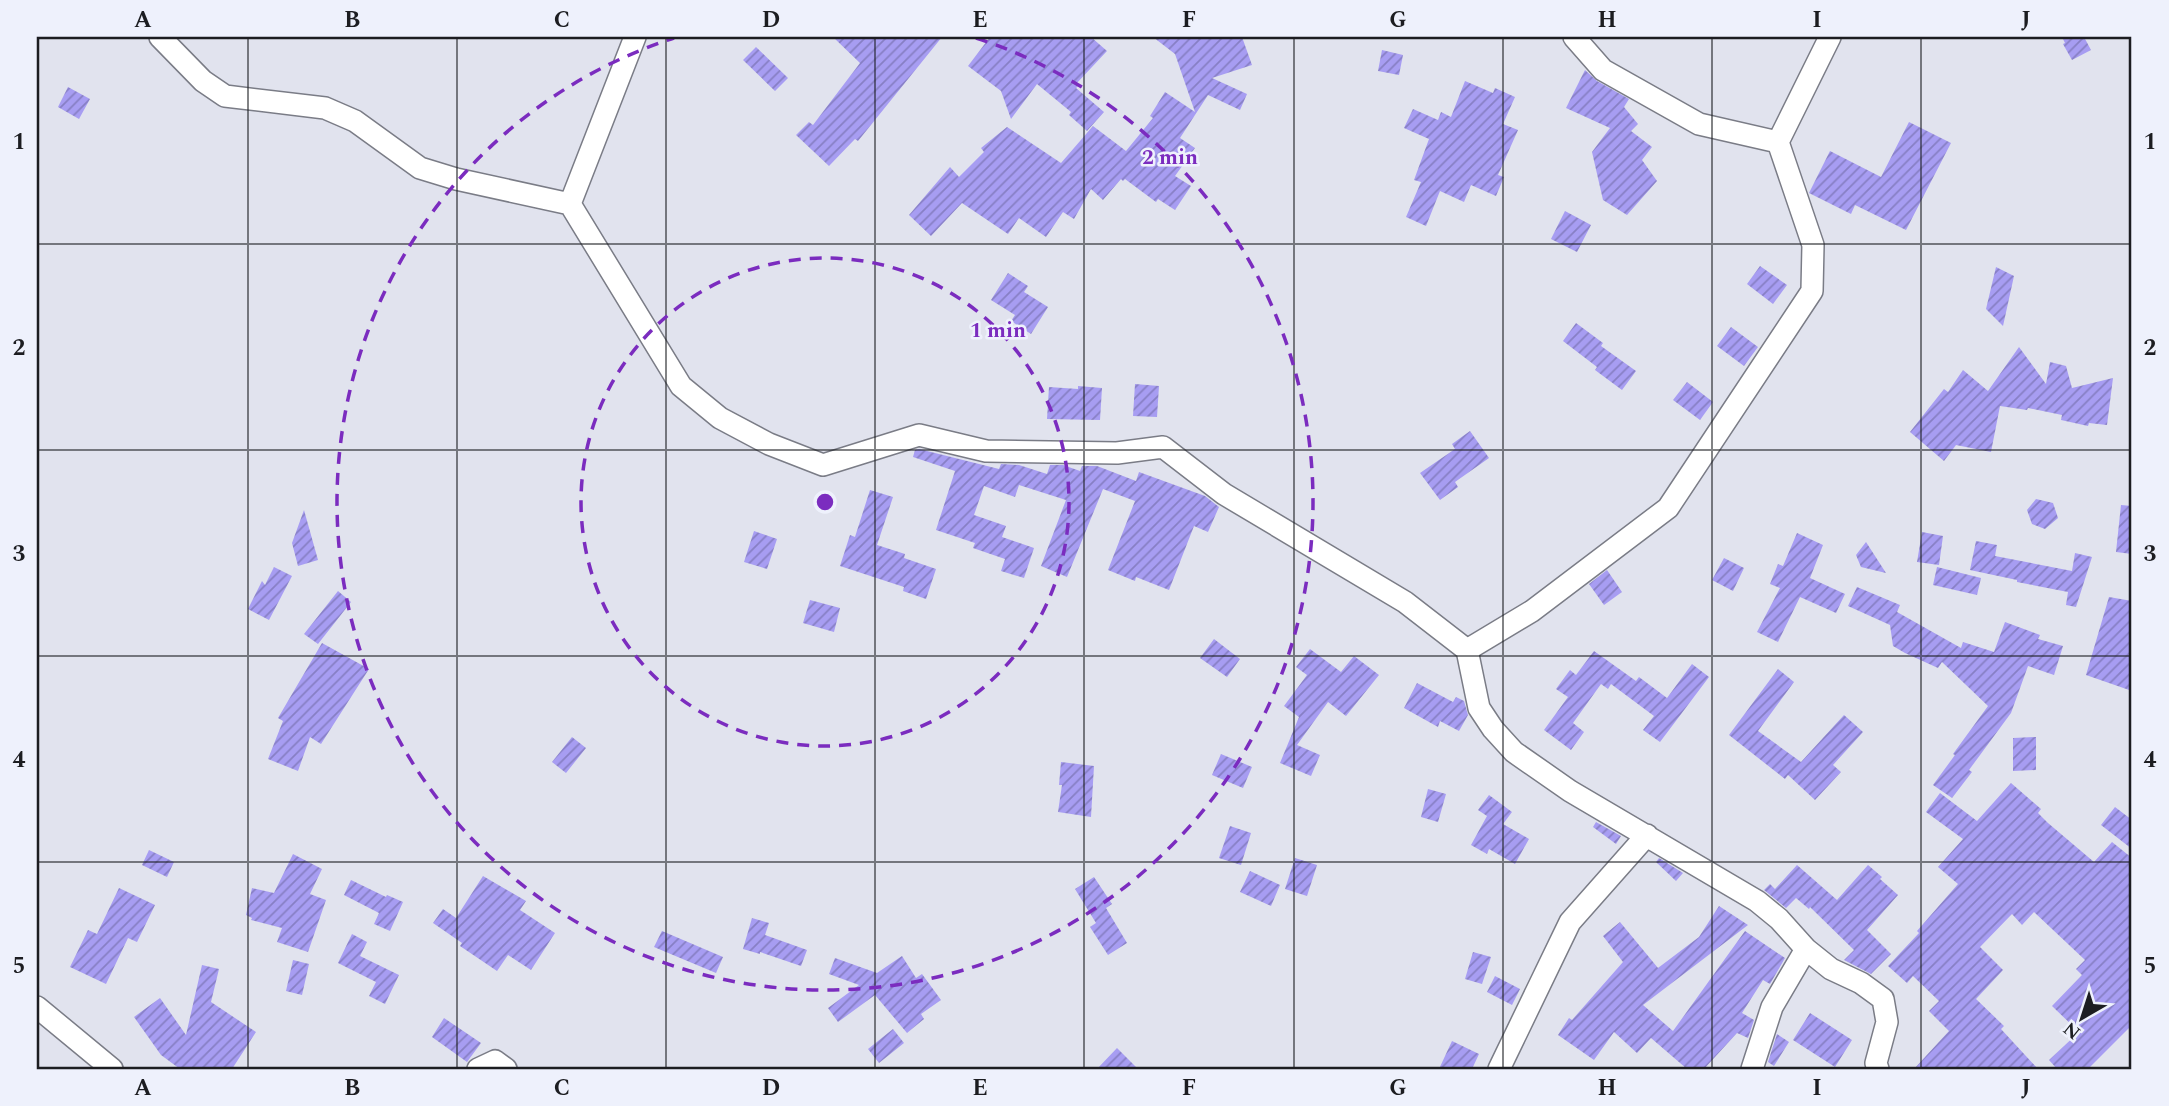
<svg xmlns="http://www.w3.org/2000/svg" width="2169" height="1106" font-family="Spectral,serif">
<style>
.building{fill:url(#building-hatch)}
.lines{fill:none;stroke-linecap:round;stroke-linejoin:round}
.street-casing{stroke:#7a7c86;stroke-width:24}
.street{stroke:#fff;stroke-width:21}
.grid{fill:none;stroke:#1c1d21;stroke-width:2;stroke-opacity:0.55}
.ring{fill:none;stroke:#7b2cbf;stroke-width:3.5;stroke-dasharray:12 9}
.centre{fill:#7b2cbf;stroke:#eef1fc;stroke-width:3.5}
.ring-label{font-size:21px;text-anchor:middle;font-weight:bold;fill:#7b2cbf;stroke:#eef1fc;stroke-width:5;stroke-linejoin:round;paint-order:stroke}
.neatline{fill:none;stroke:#1c1d21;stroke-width:2.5}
.grid-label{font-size:23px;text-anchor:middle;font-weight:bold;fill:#1c1d21}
</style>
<defs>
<pattern id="building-hatch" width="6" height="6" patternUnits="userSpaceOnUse" patternTransform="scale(1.75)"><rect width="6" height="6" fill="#a79df2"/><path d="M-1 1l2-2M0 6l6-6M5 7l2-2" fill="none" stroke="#877fc4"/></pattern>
</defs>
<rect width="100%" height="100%" fill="#e1e3ee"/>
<!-- building -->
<path class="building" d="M 833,37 L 942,37 L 858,141 L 855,139 L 829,166 L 796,135 L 809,122 L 813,125 L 860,63 Z
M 990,37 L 1091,37 L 1107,51 L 1076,84 L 1078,86 L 1076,88 L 1104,112 L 1087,131 L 1069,115 L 1071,112 L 1037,84 L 1011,119 L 1001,91 L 968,66 Z
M 1153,37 L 1242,37 L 1252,65 L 1212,78 L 1247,94 L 1240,110 L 1208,95 L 1180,138 L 1195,148 L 1175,176 L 1191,186 L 1175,210 L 1158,199 L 1156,202 L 1125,179 L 1123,181 L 1121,179 L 1103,200 L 1091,189 L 1074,219 L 1063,212 L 1046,237 L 1019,218 L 1008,234 L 962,203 L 931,236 L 909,215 L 950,167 L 959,177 L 984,152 L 981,148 L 1007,127 L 1061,163 L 1093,126 L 1126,151 L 1153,118 L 1150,116 L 1165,92 L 1195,112 L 1175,54 Z
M 2062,37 L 2084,37 L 2091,50 L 2072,60 L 2063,44 L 2065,43 Z
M 756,47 L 788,78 L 775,91 L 743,60 Z
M 1382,50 L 1403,55 L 1399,75 L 1378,71 Z
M 1585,70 L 1597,81 L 1629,99 L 1624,107 L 1638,124 L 1631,131 L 1652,147 L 1642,160 L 1657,181 L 1627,215 L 1603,200 L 1592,152 L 1610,128 L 1566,108 Z
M 1465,81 L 1493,93 L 1495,88 L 1515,97 L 1503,124 L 1518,130 L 1498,175 L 1504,177 L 1496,196 L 1471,185 L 1464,202 L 1440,191 L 1426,226 L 1406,217 L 1421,182 L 1414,180 L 1429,139 L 1404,128 L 1413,109 L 1438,120 L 1441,112 L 1451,117 Z
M 68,87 L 90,99 L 79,119 L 58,107 Z
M 1909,122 L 1951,143 L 1906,230 L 1855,205 L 1851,214 L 1809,193 L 1830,151 L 1881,177 Z
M 1565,211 L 1591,225 L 1577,252 L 1551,239 Z
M 1760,266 L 1787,285 L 1773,304 L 1747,284 Z
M 1996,267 L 2014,276 L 2003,326 L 1986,309 Z
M 1008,273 L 1028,286 L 1024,292 L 1048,307 L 1031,334 L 1011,321 L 1015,315 L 991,300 Z
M 1576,323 L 1603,343 L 1601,346 L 1636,371 L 1622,390 L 1595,370 L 1597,367 L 1563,341 Z
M 1731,327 L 1758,347 L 1744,366 L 1717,346 Z
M 2019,347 L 2046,384 L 2050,362 L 2066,366 L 2072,388 L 2113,378 L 2107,425 L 2089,423 L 2088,426 L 2061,420 L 2062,415 L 2028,408 L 2027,410 L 2000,406 L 1991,452 L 1956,445 L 1944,461 L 1910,432 L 1944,389 L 1948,392 L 1963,370 L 1988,391 Z
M 1687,382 L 1713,402 L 1700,420 L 1673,400 Z
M 1135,384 L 1159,386 L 1157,417 L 1133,416 Z
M 1078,386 L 1102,388 L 1100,420 L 1047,419 L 1049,387 L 1078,389 Z
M 1470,431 L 1489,458 L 1455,482 L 1458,487 L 1440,500 L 1420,473 L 1455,449 L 1452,444 Z
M 919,449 L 999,469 L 1001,464 L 1019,465 L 1047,474 L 1050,465 L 1063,465 L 1080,471 L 1082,466 L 1097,466 L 1136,481 L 1139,472 L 1205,496 L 1219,507 L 1208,532 L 1194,526 L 1169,590 L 1136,577 L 1135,581 L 1108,570 L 1135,501 L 1103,489 L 1067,577 L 1041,566 L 1066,500 L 1019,485 L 1015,497 L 984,486 L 974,515 L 1006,526 L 1002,537 L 1034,548 L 1024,578 L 1001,571 L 1005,559 L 973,548 L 975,543 L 936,530 L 955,471 L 913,457 L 915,450 Z
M 870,490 L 893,497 L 877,545 L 905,554 L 904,558 L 936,569 L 926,599 L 903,591 L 904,587 L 840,566 L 850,535 L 855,537 Z
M 2036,499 L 2053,503 L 2058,518 L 2045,529 L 2032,524 L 2027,510 Z
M 2121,505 L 2132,506 L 2132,554 L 2116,552 Z
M 304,510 L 318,560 L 298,566 L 292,543 Z
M 754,531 L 777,539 L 767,569 L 744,562 Z
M 1922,532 L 1943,536 L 1939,565 L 1917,562 Z
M 1797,533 L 1823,545 L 1810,578 L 1845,594 L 1836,613 L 1800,597 L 1778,642 L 1757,632 L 1780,588 L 1770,584 L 1778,564 L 1783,566 Z
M 1976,541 L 1997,545 L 1995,556 L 2072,571 L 2075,553 L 2092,557 L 2076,607 L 2066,605 L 2068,592 L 2017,582 L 2017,580 L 1970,570 Z
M 1866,542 L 1886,573 L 1861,567 L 1856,555 Z
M 1724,558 L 1744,568 L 1733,591 L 1712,580 Z
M 274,567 L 292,576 L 269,620 L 248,609 L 262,581 L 265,585 Z
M 1937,567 L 1981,578 L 1977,595 L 1933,585 Z
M 1607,570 L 1622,592 L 1604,605 L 1589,584 Z
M 1857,587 L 1900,605 L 1897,612 L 1961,648 L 1963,642 L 1994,652 L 2005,622 L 2040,635 L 2038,639 L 2063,646 L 2054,675 L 2028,666 L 2011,713 L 1969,770 L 1972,772 L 1952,798 L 1933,785 L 1955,755 L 1953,754 L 1988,706 L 1942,662 L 1938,668 L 1905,653 L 1893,646 L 1890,625 L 1848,606 Z
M 338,591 L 351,602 L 318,644 L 304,634 Z
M 2109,597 L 2132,601 L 2132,691 L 2086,675 Z
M 810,600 L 840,608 L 834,632 L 803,623 Z
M 1214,639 L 1240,659 L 1227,677 L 1200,658 Z
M 322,643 L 369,669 L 321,744 L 310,737 L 298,771 L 268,759 L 283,721 L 278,718 Z
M 1310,649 L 1341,672 L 1354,656 L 1379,675 L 1346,716 L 1328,702 L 1297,745 L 1320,755 L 1311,776 L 1280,763 L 1299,717 L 1284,706 L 1307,675 L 1296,667 Z
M 1594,651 L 1636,681 L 1639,677 L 1667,698 L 1692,664 L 1709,677 L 1660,742 L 1643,730 L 1654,716 L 1611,684 L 1608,689 L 1601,684 L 1573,723 L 1584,732 L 1571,750 L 1544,730 L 1568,697 L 1556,689 L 1570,670 L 1576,675 Z
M 1778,669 L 1794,682 L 1758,731 L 1801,762 L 1844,715 L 1863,732 L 1833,765 L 1841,772 L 1815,800 L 1788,775 L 1785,779 L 1729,735 Z
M 1417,683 L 1453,702 L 1456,697 L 1464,701 L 1468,715 L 1459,731 L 1440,721 L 1438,727 L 1404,708 Z
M 572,737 L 586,748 L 566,773 L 552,762 Z
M 2036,737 L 2036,770 L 2013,771 L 2013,738 Z
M 1221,754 L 1252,767 L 1243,788 L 1212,775 Z
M 1061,762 L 1094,766 L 1091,817 L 1058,812 L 1062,785 L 1059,785 Z
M 2011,783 L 2041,809 L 2038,813 L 2048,823 L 2094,862 L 2112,842 L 2132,858 L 2132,1025 L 2088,1069 L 2057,1069 L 2049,1060 L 2079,1032 L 2052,1006 L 2082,975 L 2076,969 L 2085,960 L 2034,912 L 2022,925 L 2012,914 L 1980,947 L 2003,970 L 1976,999 L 2004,1026 L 2001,1029 L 2038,1069 L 1914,1069 L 1949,1031 L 1929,1011 L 1939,1001 L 1913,976 L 1907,983 L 1888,966 L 1919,933 L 1917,931 L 1958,884 L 1938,867 L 1963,839 L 1926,812 L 1940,793 L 1977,821 Z
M 1428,789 L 1446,794 L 1438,822 L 1421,817 Z
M 1489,795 L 1512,812 L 1503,824 L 1529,839 L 1515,864 L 1489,849 L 1487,854 L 1471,845 L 1487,816 L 1478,810 Z
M 2115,807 L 2132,820 L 2132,849 L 2101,825 Z
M 1596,822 L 1621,836 L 1616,844 L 1593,827 Z
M 1230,826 L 1251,833 L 1241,865 L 1219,858 Z
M 149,850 L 174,862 L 167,877 L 142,865 Z
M 293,854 L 322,869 L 310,894 L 326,900 L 308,952 L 277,942 L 282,928 L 251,920 L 252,918 L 246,915 L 252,888 L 274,893 Z
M 1295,858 L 1317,865 L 1307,896 L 1285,889 Z
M 1659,858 L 1683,873 L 1676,881 L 1656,862 Z
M 1797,865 L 1837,900 L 1868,865 L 1882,877 L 1880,879 L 1898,895 L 1867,930 L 1891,954 L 1871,974 L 1844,960 L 1854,950 L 1810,907 L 1809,909 L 1796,898 L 1786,908 L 1764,890 L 1770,884 L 1775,889 Z
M 1250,871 L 1280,885 L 1271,906 L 1240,892 Z
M 483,876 L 526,901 L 520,910 L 555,933 L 531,970 L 508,955 L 497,971 L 460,946 L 462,943 L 433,923 L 443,909 L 456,918 Z
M 1094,877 L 1112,904 L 1106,908 L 1127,943 L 1108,955 L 1090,927 L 1096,923 L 1075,889 Z
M 351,880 L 386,897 L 387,895 L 403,902 L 390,931 L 374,924 L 379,913 L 344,895 Z
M 119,888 L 155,905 L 137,942 L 128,938 L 106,984 L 70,967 L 88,930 L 97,934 Z
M 1719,906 L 1748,925 L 1643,1005 L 1673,1031 L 1745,931 L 1785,958 L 1770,984 L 1763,980 L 1742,1013 L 1754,1020 L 1748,1038 L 1737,1033 L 1704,1069 L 1687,1069 L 1651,1038 L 1637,1053 L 1614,1032 L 1594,1060 L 1558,1035 L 1569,1018 L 1572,1020 L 1623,962 L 1603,936 L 1620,922 L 1658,968 L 1699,937 Z
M 752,918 L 769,923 L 765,935 L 807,950 L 801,966 L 760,952 L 760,954 L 743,949 Z
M 662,931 L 723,957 L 716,973 L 654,947 Z
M 352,934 L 367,942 L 360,956 L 399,975 L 385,1004 L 369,996 L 376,982 L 338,963 Z
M 1473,952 L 1491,957 L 1482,984 L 1465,979 Z
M 902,956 L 916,978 L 922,974 L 941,1000 L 921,1014 L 924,1019 L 907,1033 L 875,995 L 838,1022 L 828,1008 L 859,985 L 829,974 L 835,958 L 877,973 Z
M 293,960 L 309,964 L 302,995 L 286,991 Z
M 202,965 L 219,969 L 211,1002 L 256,1032 L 232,1069 L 180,1069 L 161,1055 L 134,1017 L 160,998 L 186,1035 Z
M 1495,976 L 1520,989 L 1512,1005 L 1487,992 Z
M 1810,1013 L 1852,1040 L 1835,1067 L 1793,1040 Z
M 444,1018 L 481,1043 L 467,1062 L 432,1037 Z
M 893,1029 L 904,1043 L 879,1063 L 868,1049 Z
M 1777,1034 L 1789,1042 L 1774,1066 L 1768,1062 Z
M 1452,1041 L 1479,1054 L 1472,1069 L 1439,1069 Z
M 1117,1048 L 1138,1069 L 1097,1069 Z"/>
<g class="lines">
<defs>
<path id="street" d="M 160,37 L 203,81 L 225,96 L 325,108 L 355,121 L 420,168 L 456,179 L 570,204 L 681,386 L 720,418 L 769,444 L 823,465 L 919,435 L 986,451 L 1117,453 L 1163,447 L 1224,494 L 1405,602 L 1467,650 L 1479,708 L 1493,729 L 1514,752 L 1570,791 L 1757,901 L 1779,919 L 1806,949 L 1831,969 L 1861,983 L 1883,999 L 1887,1022 L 1876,1063 L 1878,1069
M 1574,37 L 1603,70 L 1699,124 L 1778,142
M 570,204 L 635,37
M 1467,650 L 1532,611 L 1668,508 L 1812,291 L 1813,245 L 1778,142 L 1830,37
M 37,1007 L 112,1069
M 478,1069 L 495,1061 L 506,1069
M 1499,1069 L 1570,922 L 1647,835
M 1752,1069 L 1772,1007 L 1806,949"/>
</defs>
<!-- street casing -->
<use href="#street" class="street-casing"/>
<!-- street -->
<use href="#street" class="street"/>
</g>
<!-- grid -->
<path class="grid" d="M 248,37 L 248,1069M 457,37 L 457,1069M 666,37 L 666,1069M 875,37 L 875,1069M 1084,37 L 1084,1069M 1294,37 L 1294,1069M 1503,37 L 1503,1069M 1712,37 L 1712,1069M 1921,37 L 1921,1069M 37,244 L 2132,244M 37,450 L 2132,450M 37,656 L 2132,656M 37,862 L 2132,862"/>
<!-- distance rings -->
<g class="ring">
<circle cx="825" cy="502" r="244"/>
<path d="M976 38A488 488 0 1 1 674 38"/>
</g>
<circle cx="825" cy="502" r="10" class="centre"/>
<g class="ring-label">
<text x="1170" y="164">2 min</text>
<text x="998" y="337">1 min</text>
</g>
<!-- border -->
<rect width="2169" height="1106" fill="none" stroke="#eef1fc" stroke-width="77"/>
<!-- north arrow -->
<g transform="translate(2082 1018) rotate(219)" stroke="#eef1fc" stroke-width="5" paint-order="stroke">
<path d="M0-5L12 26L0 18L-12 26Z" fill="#1c1d21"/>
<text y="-10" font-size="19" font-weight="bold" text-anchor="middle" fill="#1c1d21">N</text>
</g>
<rect x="38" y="38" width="2092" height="1030" class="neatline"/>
<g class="grid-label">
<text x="143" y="27">A</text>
<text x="352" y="27">B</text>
<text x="562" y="27">C</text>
<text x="771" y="27">D</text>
<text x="980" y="27">E</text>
<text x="1189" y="27">F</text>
<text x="1398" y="27">G</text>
<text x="1607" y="27">H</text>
<text x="1817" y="27">I</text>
<text x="2026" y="27">J</text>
<text x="19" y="149">1</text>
<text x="2150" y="149">1</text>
<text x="19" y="355">2</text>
<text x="2150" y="355">2</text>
<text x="19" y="561">3</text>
<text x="2150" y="561">3</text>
<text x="19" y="767">4</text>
<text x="2150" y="767">4</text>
<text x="19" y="973">5</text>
<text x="2150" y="973">5</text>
<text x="143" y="1095">A</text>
<text x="352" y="1095">B</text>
<text x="562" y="1095">C</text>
<text x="771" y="1095">D</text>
<text x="980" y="1095">E</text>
<text x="1189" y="1095">F</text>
<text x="1398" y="1095">G</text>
<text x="1607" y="1095">H</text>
<text x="1817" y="1095">I</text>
<text x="2026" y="1095">J</text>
</g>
</svg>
